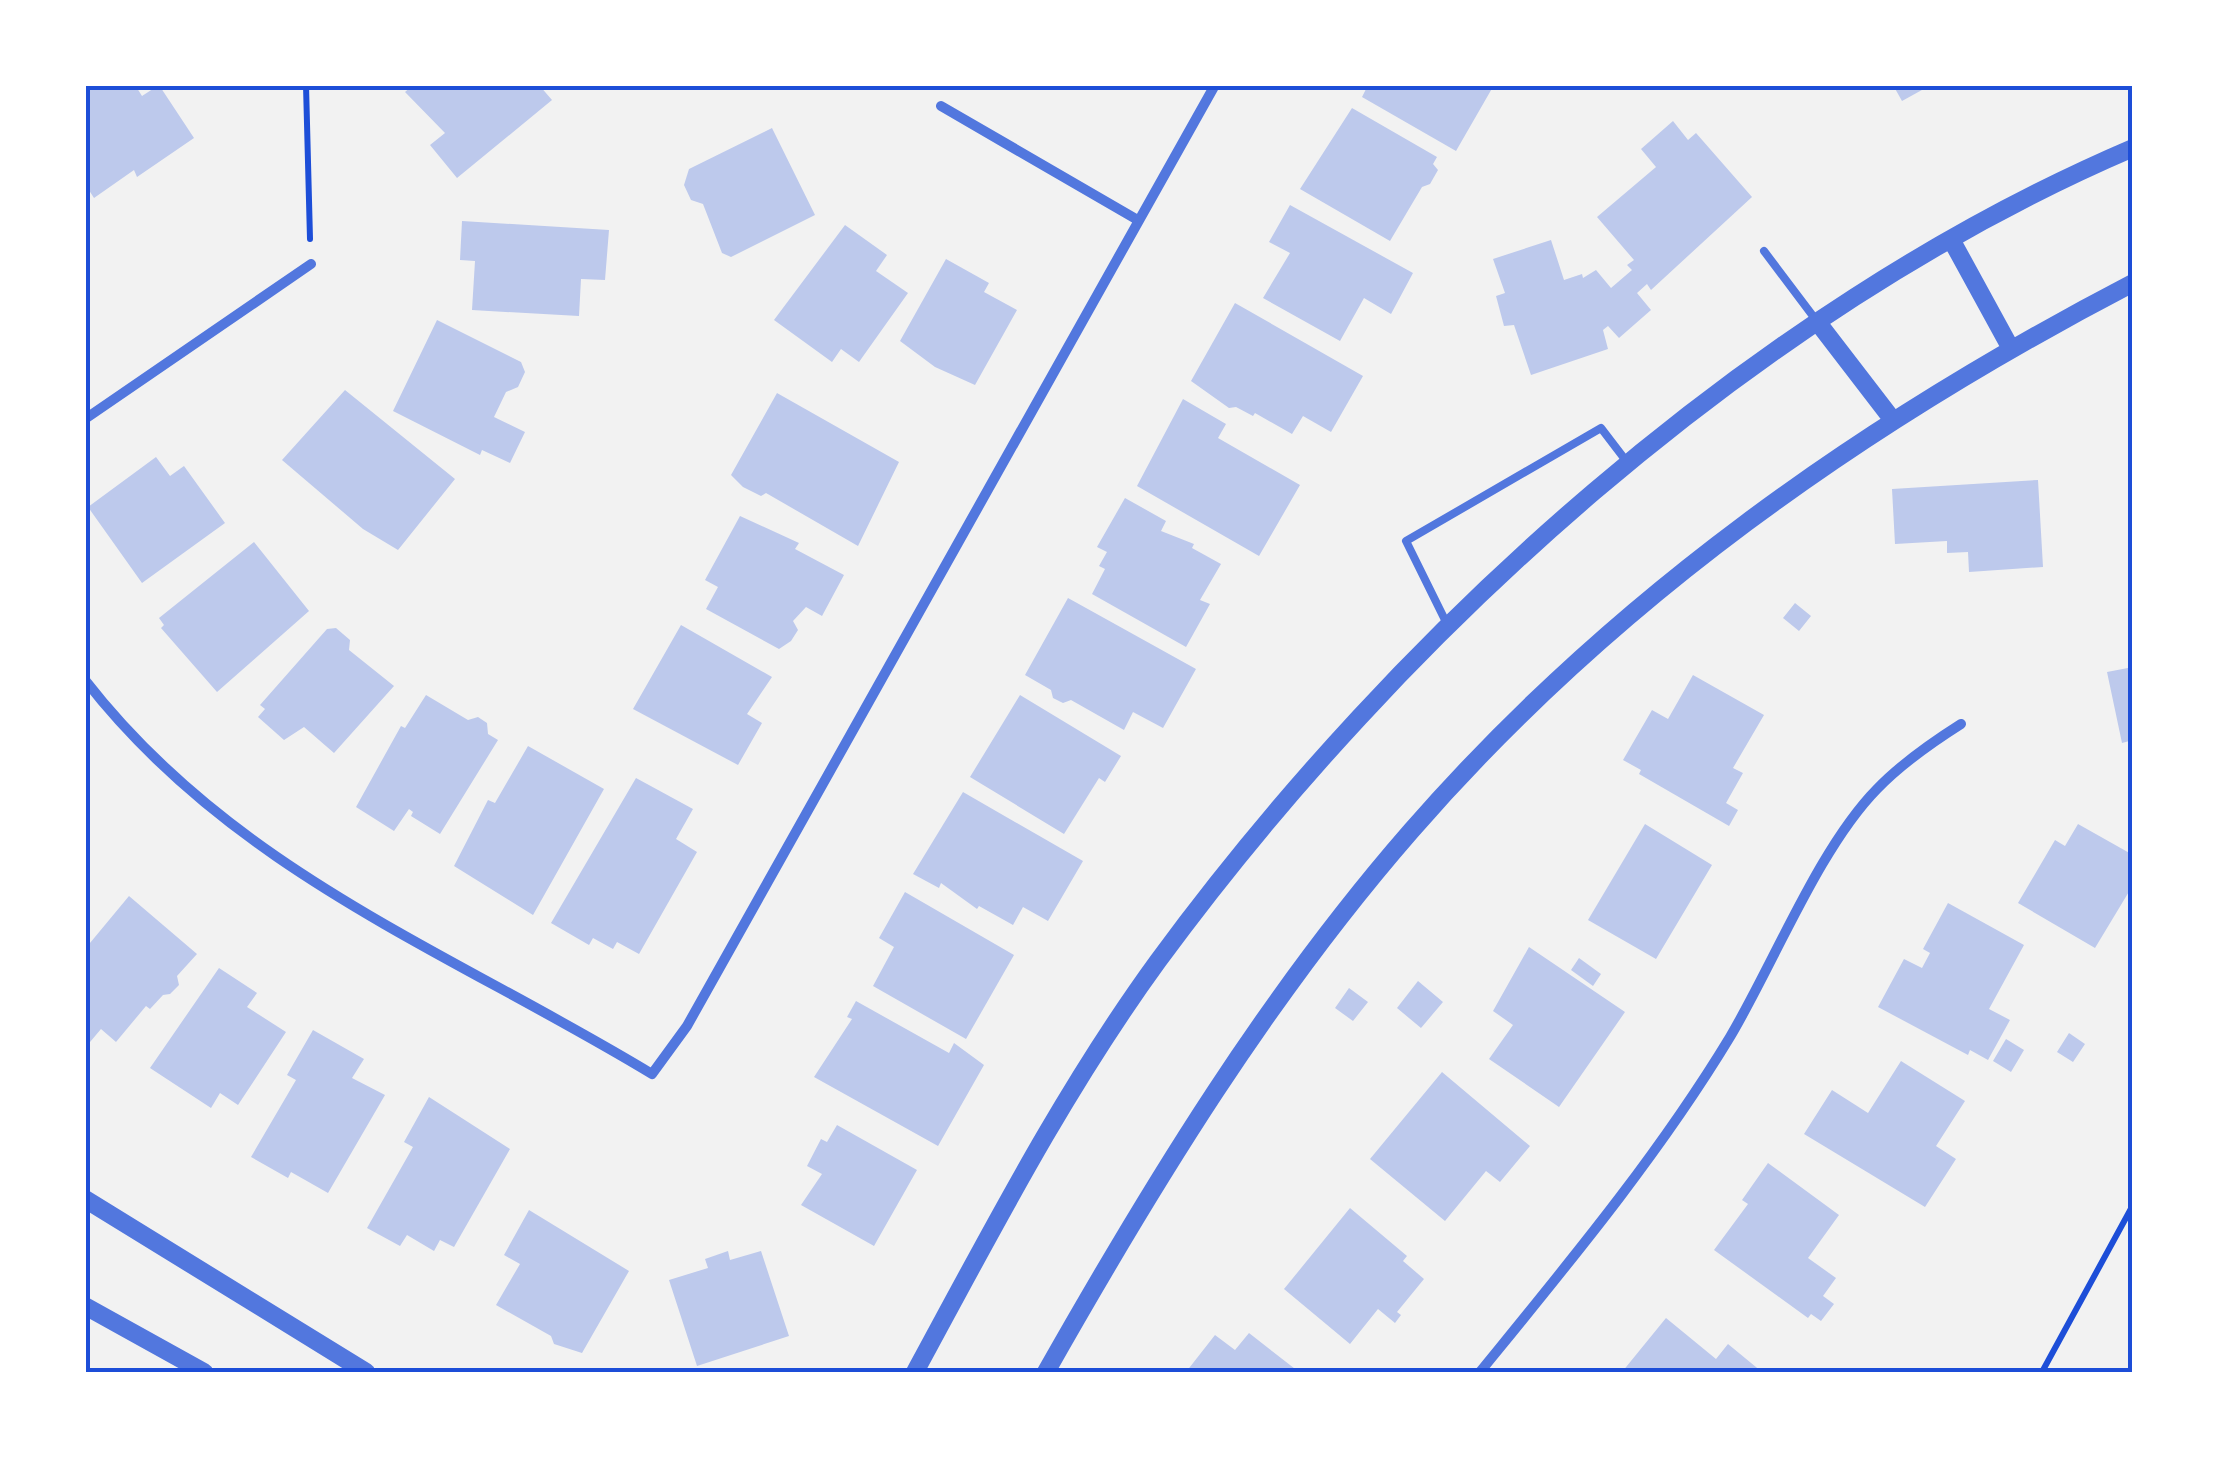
<svg xmlns="http://www.w3.org/2000/svg" width="2218" height="1457" font-family="'IBM Plex Sans',sans-serif">
<style>
.building{fill:#bdc9ec}
.lines{fill:none;stroke-linecap:round;stroke-linejoin:round}
.path{stroke:#1d4ed8;stroke-width:6}
.service{stroke:#5277de;stroke-width:8}
.minor{stroke:#5277de;stroke-width:10}
.tertiary{stroke:#5277de;stroke-width:18}
.neatline{fill:none;stroke:#1d4ed8;stroke-width:4}
</style>
<rect width="100%" height="100%" fill="#f2f2f2"/>
<!-- building -->
<path class="building" d="M 85,85 L 135,85 L 142,96 L 159,85 L 194,138 L 137,177 L 134,170 L 94,198 L 85,184 Z
M 413,85 L 539,85 L 552,100 L 457,178 L 430,145 L 445,133 L 405,92 Z
M 1368,85 L 1494,85 L 1456,151 L 1362,97 Z
M 1893,85 L 1931,85 L 1902,101 Z
M 1352,108 L 1437,157 L 1433,164 L 1438,170 L 1430,184 L 1422,187 L 1390,241 L 1300,189 Z
M 1673,121 L 1688,140 L 1696,133 L 1752,197 L 1651,290 L 1647,284 L 1637,293 L 1651,310 L 1619,338 L 1608,326 L 1603,330 L 1608,349 L 1531,375 L 1514,325 L 1504,326 L 1496,296 L 1505,293 L 1493,259 L 1551,240 L 1564,280 L 1582,274 L 1583,278 L 1596,270 L 1611,288 L 1632,270 L 1627,265 L 1634,260 L 1597,217 L 1656,167 L 1641,149 Z
M 772,128 L 815,215 L 731,257 L 722,253 L 703,204 L 691,200 L 684,185 L 689,169 Z
M 1290,205 L 1413,273 L 1391,314 L 1364,298 L 1340,341 L 1263,298 L 1290,253 L 1269,242 Z
M 462,221 L 609,230 L 605,280 L 581,279 L 579,316 L 472,310 L 475,261 L 460,260 Z
M 845,225 L 887,255 L 876,271 L 908,293 L 859,362 L 841,349 L 832,362 L 774,320 Z
M 946,259 L 989,283 L 984,292 L 1017,310 L 975,385 L 935,367 L 900,341 Z
M 1235,303 L 1363,376 L 1331,432 L 1303,416 L 1292,434 L 1255,413 L 1253,416 L 1236,407 L 1229,408 L 1191,381 Z
M 437,320 L 521,362 L 525,372 L 518,387 L 506,392 L 494,417 L 525,432 L 510,463 L 482,450 L 480,455 L 393,411 Z
M 345,390 L 455,479 L 398,550 L 363,529 L 282,460 Z
M 777,393 L 899,462 L 858,546 L 766,493 L 761,496 L 743,487 L 731,475 Z
M 1183,399 L 1226,424 L 1218,438 L 1300,485 L 1259,556 L 1137,486 Z
M 156,457 L 170,476 L 184,466 L 225,523 L 142,583 L 88,507 Z
M 2038,480 L 2043,567 L 1969,572 L 1968,552 L 1947,553 L 1947,541 L 1895,544 L 1892,489 Z
M 1125,498 L 1166,521 L 1161,531 L 1194,544 L 1192,548 L 1221,564 L 1200,600 L 1210,604 L 1186,647 L 1092,594 L 1105,569 L 1099,566 L 1107,552 L 1097,547 Z
M 740,516 L 799,543 L 795,549 L 844,575 L 822,616 L 806,607 L 793,621 L 798,630 L 791,641 L 779,649 L 706,609 L 718,587 L 705,580 Z
M 254,542 L 309,611 L 217,692 L 161,628 L 164,625 L 159,618 Z
M 1068,598 L 1196,669 L 1163,728 L 1133,712 L 1124,730 L 1071,700 L 1063,703 L 1053,698 L 1051,690 L 1025,675 Z
M 1795,603 L 1811,616 L 1799,631 L 1783,618 Z
M 681,625 L 772,677 L 747,714 L 762,723 L 738,765 L 633,709 Z
M 336,628 L 350,640 L 349,650 L 394,686 L 334,753 L 304,727 L 284,740 L 258,717 L 265,709 L 260,705 L 327,629 Z
M 2133,667 L 2133,740 L 2122,743 L 2107,672 Z
M 1693,675 L 1764,715 L 1733,768 L 1743,773 L 1726,803 L 1738,810 L 1729,826 L 1639,774 L 1641,770 L 1623,760 L 1652,710 L 1668,719 Z
M 426,695 L 468,720 L 478,717 L 487,723 L 488,734 L 498,740 L 440,834 L 411,816 L 413,812 L 409,809 L 394,831 L 356,807 L 401,726 L 405,728 Z
M 1020,695 L 1121,756 L 1105,782 L 1099,778 L 1064,834 L 970,777 Z
M 528,746 L 604,789 L 533,915 L 454,866 L 488,800 L 495,803 Z
M 636,778 L 693,809 L 676,839 L 697,852 L 639,954 L 617,942 L 613,949 L 593,938 L 589,945 L 551,923 Z
M 963,792 L 1083,861 L 1048,921 L 1023,907 L 1013,925 L 979,906 L 977,909 L 941,883 L 939,888 L 913,874 Z
M 1645,824 L 1712,865 L 1656,959 L 1588,920 Z
M 2078,824 L 2133,855 L 2133,885 L 2095,948 L 2018,903 L 2055,840 L 2065,846 Z
M 905,892 L 1014,955 L 966,1039 L 873,986 L 894,947 L 879,938 Z
M 129,896 L 197,954 L 177,976 L 179,985 L 170,994 L 163,995 L 150,1009 L 146,1006 L 116,1042 L 101,1029 L 85,1048 L 85,949 Z
M 1948,903 L 2024,945 L 1989,1009 L 2010,1020 L 1988,1060 L 1970,1050 L 1968,1055 L 1878,1007 L 1904,959 L 1922,968 L 1930,953 L 1923,949 Z
M 1529,947 L 1625,1012 L 1559,1107 L 1489,1059 L 1513,1025 L 1493,1011 Z
M 1579,958 L 1601,974 L 1593,986 L 1571,970 Z
M 219,968 L 257,993 L 247,1007 L 286,1032 L 238,1105 L 220,1093 L 211,1108 L 150,1068 Z
M 1418,981 L 1443,1002 L 1421,1028 L 1397,1008 Z
M 1349,988 L 1368,1002 L 1353,1021 L 1335,1008 Z
M 856,1001 L 949,1053 L 954,1043 L 984,1065 L 938,1146 L 814,1077 L 852,1019 L 847,1017 Z
M 313,1030 L 364,1059 L 352,1078 L 385,1095 L 328,1193 L 291,1172 L 288,1178 L 251,1157 L 296,1080 L 287,1075 Z
M 2069,1033 L 2085,1044 L 2073,1062 L 2057,1052 Z
M 2006,1039 L 2024,1050 L 2011,1072 L 1993,1061 Z
M 1901,1061 L 1965,1101 L 1936,1146 L 1956,1159 L 1925,1207 L 1804,1134 L 1832,1090 L 1868,1113 Z
M 1442,1072 L 1530,1146 L 1500,1182 L 1486,1171 L 1445,1221 L 1370,1159 Z
M 429,1097 L 510,1149 L 454,1247 L 440,1240 L 434,1251 L 407,1235 L 400,1246 L 367,1228 L 413,1147 L 404,1142 Z
M 837,1125 L 917,1170 L 874,1246 L 801,1205 L 822,1174 L 807,1166 L 821,1139 L 827,1142 Z
M 1768,1163 L 1839,1215 L 1808,1258 L 1836,1278 L 1823,1296 L 1834,1304 L 1821,1321 L 1811,1314 L 1808,1318 L 1714,1250 L 1748,1204 L 1742,1200 Z
M 1350,1208 L 1407,1256 L 1403,1261 L 1424,1279 L 1397,1312 L 1401,1315 L 1395,1323 L 1378,1309 L 1350,1344 L 1284,1289 Z
M 529,1210 L 629,1271 L 582,1353 L 554,1344 L 551,1336 L 496,1305 L 520,1264 L 504,1255 Z
M 728,1251 L 730,1260 L 761,1251 L 789,1336 L 697,1366 L 669,1280 L 708,1268 L 705,1259 Z
M 1666,1318 L 1716,1359 L 1728,1344 L 1762,1372 L 1622,1372 Z
M 1249,1333 L 1299,1372 L 1186,1372 L 1215,1335 L 1235,1350 Z"/>
<g class="lines">
<!-- path -->
<path class="path" d="M 306,85 L 310,239
M 2042,1372 L 2133,1205"/>
<!-- service -->
<path class="service" d="M 1764,251 L 1816,320
M 1447,624 L 1406,541 L 1601,428 L 1627,462"/>
<!-- minor -->
<path class="minor" d="M 941,106 L 1136,219
M 85,419 L 311,264
M 85,680 C 234,872 451,952 652,1074 L 687,1026 L 1215,85
M 1480,1372 C 1568,1264 1658,1156 1730,1037 C 1774,963 1819,848 1877,789 C 1902,763 1931,743 1961,724"/>
<!-- tertiary -->
<path class="tertiary" d="M 1952,241 L 2010,347
M 1819,324 L 1892,419
M 85,1199 L 366,1372
M 85,1306 L 204,1372
M 915,1372 C 991,1232 1064,1090 1158,961 C 1400,631 1754,310 2133,148
M 1046,1372 C 1153,1183 1268,995 1411,831 C 1613,599 1862,424 2133,283"/>
</g>
<!-- border -->
<rect width="2218" height="1457" fill="none" stroke="#ffffff" stroke-width="175"/>
<rect x="88" y="88" width="2042" height="1282" class="neatline"/>
</svg>
